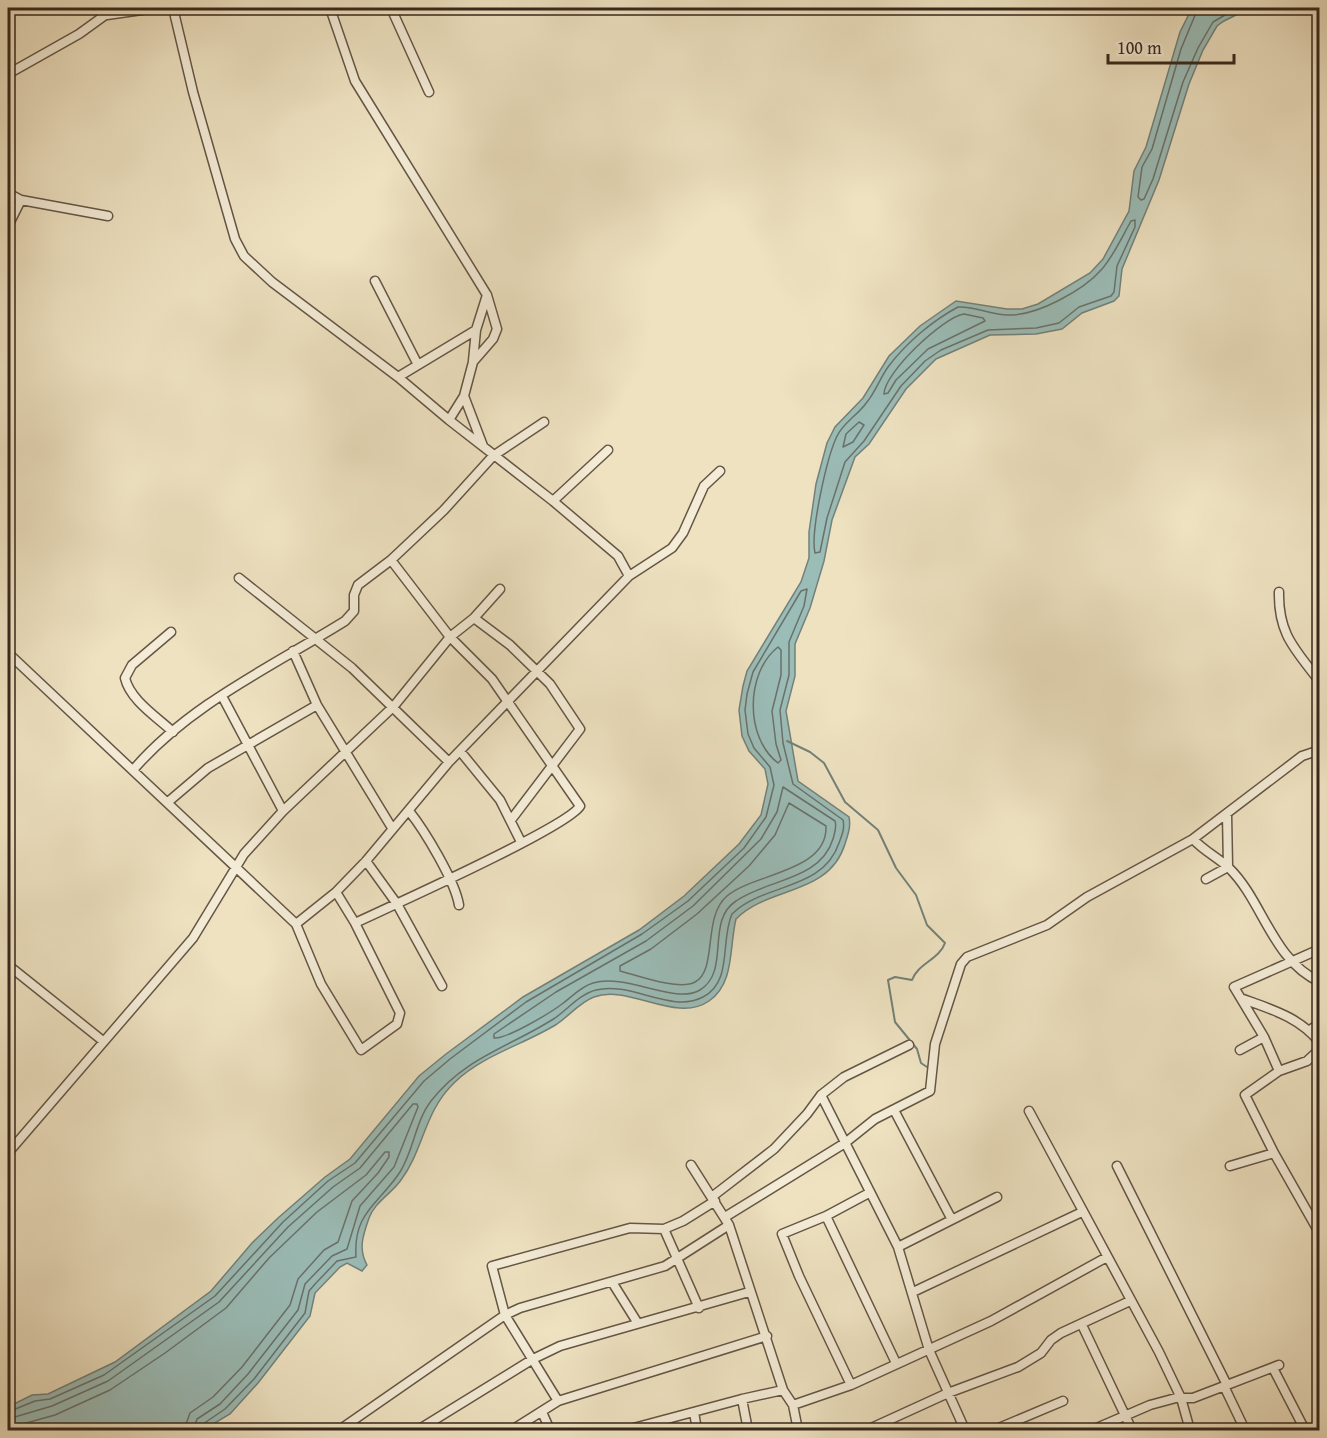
<svg xmlns="http://www.w3.org/2000/svg" width="1327" height="1438" font-family="'Gentium Book Plus',serif">
<style>
.water{fill:#9bbdb8;stroke:#73817a;stroke-width:1.5}
.lines{fill:none;stroke-linecap:round;stroke-linejoin:round}
.shore{stroke:#69726a;stroke-width:1.5}
.stream{stroke:#73817a;stroke-width:2}
.minor-casing{stroke:#655645;stroke-width:11}
.minor{stroke:#f4ecd7;stroke-width:8}
</style>
<rect width="100%" height="100%" fill="#eee2c1"/>
<filter id="stains"><feTurbulence type="fractalNoise" baseFrequency=".00333" numOctaves="4"/><feColorMatrix values="0 0 0 0 .2 0 0 0 0 .09 0 0 0 0 .02 0 0 0 .5 -.17"/></filter>
<radialGradient id="worn" r=".72"><stop offset=".6" stop-color="#630" stop-opacity="0"/><stop offset="1" stop-color="#630" stop-opacity=".3"/></radialGradient>
<!-- water -->
<path class="water" d="M 1192,8 L 1267,8 L 1242,12 L 1224,21 L 1217,26 L 1203,50 L 1189,84 L 1159,180 L 1122,269 L 1119,296 L 1114,301 L 1082,313 L 1062,329 L 1036,334 L 990,335 L 936,359 L 906,389 L 869,444 L 855,457 L 832,520 L 824,561 L 810,608 L 795,644 L 795,676 L 786,711 L 798,781 L 849,817 C 851,827 848,834 845,844 C 829,896 768,886 736,919 C 729,947 735,983 709,1001 C 676,1024 629,984 594,997 C 580,1002 569,1016 557,1024 C 525,1044 483,1055 455,1082 C 424,1111 424,1149 401,1180 C 392,1193 374,1203 369,1218 C 363,1235 358,1249 367,1265 L 362,1271 L 347,1263 L 340,1267 L 315,1293 L 310,1316 L 258,1383 L 230,1414 L 203,1430 L 8,1430 L 8,1407 L 32,1395 L 48,1394 L 115,1362 L 211,1291 L 252,1243 L 278,1218 L 325,1177 L 350,1159 L 419,1076 L 446,1054 L 523,997 L 639,930 L 684,896 L 739,844 L 761,815 L 768,784 L 765,769 L 749,751 L 742,736 L 739,710 L 743,686 L 747,671 L 801,582 L 809,558 L 809,532 L 816,484 L 827,443 L 835,427 L 863,398 L 889,356 L 920,326 L 956,301 L 1007,309 L 1022,309 L 1038,304 L 1090,273 L 1103,259 L 1129,211 L 1134,171 L 1146,147 L 1180,32 Z"/>
<g class="lines">
<!-- shore -->
<path class="shore" d="M 1198,8 L 1181,49 L 1152,149 L 1142,167 L 1138,197 L 1141,200 L 1144,199 L 1153,179 L 1183,82 L 1198,48 L 1213,22 L 1237,8
M 1135,220 L 1135,227 L 1117,266 L 1114,292 L 1111,296 L 1079,307 L 1059,323 L 1036,328 L 988,330 L 941,350 L 925,361 L 901,386 L 864,441 L 845,462 L 827,518 L 820,552 L 815,553 C 810,532 827,457 837,436 C 844,422 858,415 867,402 C 876,391 880,378 888,367 C 906,343 932,321 958,307 C 975,306 991,315 1008,315 C 1037,316 1084,290 1102,269 C 1114,255 1122,237 1131,221 Z
M 964,314 L 983,318 L 985,321 L 928,349 L 896,380 L 888,393 L 884,394 C 884,373 943,317 964,314 Z
M 859,422 L 864,425 L 853,442 L 843,447 L 846,434 Z
M 778,647 L 781,650 L 781,675 L 772,711 L 776,744 L 781,760 L 778,763 C 745,738 745,673 778,647 Z
M 783,787 L 835,821 C 837,827 835,832 833,839 C 820,881 767,879 736,901 C 705,921 731,971 700,990 C 675,1005 626,973 593,983 C 580,987 573,996 562,1004 C 550,1013 507,1039 494,1038 L 494,1034 L 556,992 L 646,941 L 693,906 L 761,839 L 777,812 Z
M 789,803 L 826,826 C 828,872 754,873 727,896 C 702,917 718,970 695,982 C 679,991 636,975 620,971 L 620,966 L 651,949 L 697,914 L 749,866 L 775,835 Z
M 8,1412 L 35,1401 L 50,1399 L 104,1375 L 215,1296 L 283,1222 L 328,1181 L 355,1163 L 424,1081 L 450,1059 L 526,1002 L 642,934 L 688,901 L 744,848 L 766,817 L 774,785 L 770,767 L 754,748 L 748,734 L 745,710 L 747,694 L 753,672 L 801,591 L 807,589 L 804,606 L 789,642 L 789,675 L 780,710 L 783,743 L 793,784 L 843,820 C 845,828 842,835 839,843 C 823,891 763,883 732,914 C 720,940 733,982 703,997 C 671,1014 631,981 596,990 C 580,994 568,1009 555,1018 C 510,1047 465,1057 431,1101 C 415,1122 414,1150 400,1172 C 379,1204 353,1212 356,1257 L 337,1261 L 316,1283 L 309,1291 L 305,1313 L 254,1379 L 225,1409 L 203,1424 L 201,1430
M 8,1419 L 52,1406 L 108,1381 L 219,1302 L 288,1227 L 333,1187 L 360,1168 L 413,1104 L 417,1104 L 418,1107 L 394,1167 L 360,1206 L 347,1249 L 332,1256 L 305,1284 L 298,1310 L 248,1374 L 220,1404 L 197,1419 L 193,1430
M 8,1428 L 55,1415 L 110,1390 L 165,1353 L 226,1308 L 269,1258 L 317,1212 L 366,1175 L 385,1152 L 389,1152 L 389,1157 L 378,1173 L 352,1201 L 338,1242 L 324,1250 L 298,1279 L 290,1305 L 242,1367 L 213,1397 L 190,1413 L 184,1430"/>
<!-- stream -->
<path class="stream" d="M 787,741 L 810,752 L 824,763 L 845,802 L 878,830 L 896,868 L 916,895 L 927,925 L 945,943 C 939,960 918,963 912,980 L 895,977 L 888,980 L 895,1022 L 917,1049 L 921,1063 L 927,1067"/>
<defs>
<path id="minor" d="M 173,8 L 193,92 L 235,239 L 244,256 L 272,282 L 398,377 L 449,420 L 553,501 L 618,556 L 629,576
M 330,8 L 355,81 L 487,295 L 497,329 L 493,339 L 473,362 L 464,396 L 483,446
M 391,8 L 429,92
M 107,15 L 156,8
M 8,74 L 79,34 L 115,8
M 8,193 L 21,200 L 108,216
M 8,226 L 21,200
M 375,281 L 418,365
M 473,361 L 476,330 L 487,295
M 398,377 L 476,330
M 449,420 L 464,396
M 553,501 L 608,450
M 239,578 L 352,668 L 449,762
M 1279,592 C 1278,635 1296,650 1320,682
M 474,618 L 510,645 L 550,684 L 580,729 L 511,820
M 171,632 L 132,665 L 125,678 C 130,700 157,717 173,732
M 293,651 L 317,705 L 392,828
M 8,653 L 296,924 L 321,984 L 361,1050 L 397,1024 L 400,1013 L 355,923 L 336,892
M 222,696 L 283,811
M 460,751 L 500,800 L 521,842
M 134,769 C 190,704 273,666 345,621 L 354,611 L 354,595 L 358,585 L 391,560 L 444,510 L 493,456 L 544,422
M 168,802 L 208,768 L 317,705
M 409,811 C 425,831 455,881 459,905
M 1193,839 C 1204,851 1217,857 1229,868 C 1263,901 1272,960 1320,982
M 366,861 L 397,904 L 442,986
M 1206,879 L 1228,867 L 1227,814
M 355,923 C 387,908 568,827 580,806 L 492,679 L 450,637 L 391,560
M 296,924 L 336,892 L 366,861 L 449,762 L 629,576 L 672,548 L 683,533 L 704,486 L 720,471
M 8,965 L 103,1041
M 1243,999 C 1271,1009 1301,1018 1320,1043
M 1310,1030 L 1320,1023
M 1320,1049 L 1307,1061 L 1279,1071 L 1245,1095 L 1274,1153 L 1320,1234
M 1240,1050 L 1264,1037
M 1279,1071 L 1264,1037 L 1234,987 L 1320,949
M 821,1095 L 898,1247 L 929,1350 L 965,1430
M 894,1110 L 951,1218
M 1029,1111 L 1159,1352 L 1181,1398 L 1190,1430
M 8,1153 L 193,938 L 244,854 L 283,811 L 394,706 L 450,637 L 474,618 L 500,589
M 691,1165 L 729,1225 L 783,1390 L 793,1405 L 798,1430
M 1117,1166 L 1227,1385
M 1230,1166 L 1274,1153
M 713,1196 L 774,1149 L 807,1114 L 821,1095 L 844,1077 L 909,1045
M 826,1216 L 896,1363
M 725,1217 L 845,1143 L 875,1119 L 930,1091 L 935,1044 L 961,964 L 967,957 L 1047,925 L 1087,897 L 1193,839 L 1302,756 L 1320,750
M 664,1229 L 699,1308
M 898,1247 L 997,1197
M 612,1282 L 637,1322
M 913,1292 L 1082,1212
M 1082,1325 L 1132,1430
M 1273,1368 L 1305,1430
M 851,1385 L 799,1276 L 782,1234 L 826,1216 L 869,1193
M 1224,1386 L 1245,1430
M 742,1399 L 748,1430
M 558,1401 L 505,1315 L 492,1266 L 630,1228 L 664,1229 L 683,1221 L 715,1201
M 793,1405 L 851,1385 L 991,1321 L 1107,1257
M 542,1412 L 550,1430
M 694,1412 L 697,1430
M 348,1430 L 345,1426 L 505,1315 L 520,1308 L 665,1266 L 729,1225
M 418,1430 L 533,1359 L 560,1346 L 749,1292
M 512,1430 L 558,1401 L 767,1336
M 626,1430 L 742,1399 L 783,1390
M 867,1430 L 948,1393 L 1018,1367 L 1041,1353 L 1051,1340 L 1061,1333 L 1130,1301
M 994,1430 L 1063,1401
M 1092,1430 L 1150,1405 L 1176,1398 L 1193,1398 L 1279,1365"/>
</defs>
<!-- minor casing -->
<use href="#minor" class="minor-casing"/>
<!-- minor -->
<use href="#minor" class="minor"/>
</g>
<!-- margin -->
<rect width="1327" height="1438" fill="none" stroke="#eee2c1" stroke-width="30"/>
<rect x="9" y="9" width="1309" height="1420" fill="none" stroke="#37271c" stroke-width="3"/>
<rect x="15" y="15" width="1297" height="1408" fill="none" stroke="#37271c" stroke-width="1.5"/>
<!-- scale -->
<path d="M1108 54v9h126v-9" fill="none" stroke="#37271c" stroke-width="3"/>
<text x="1117" y="54" font-size="18" fill="#37271c" stroke="#f4ecd7" stroke-width="4.5" paint-order="stroke">100 m</text>
<rect width="100%" height="100%" filter="url(#stains)"/>
<rect width="100%" height="100%" fill="url(#worn)"/>
</svg>
